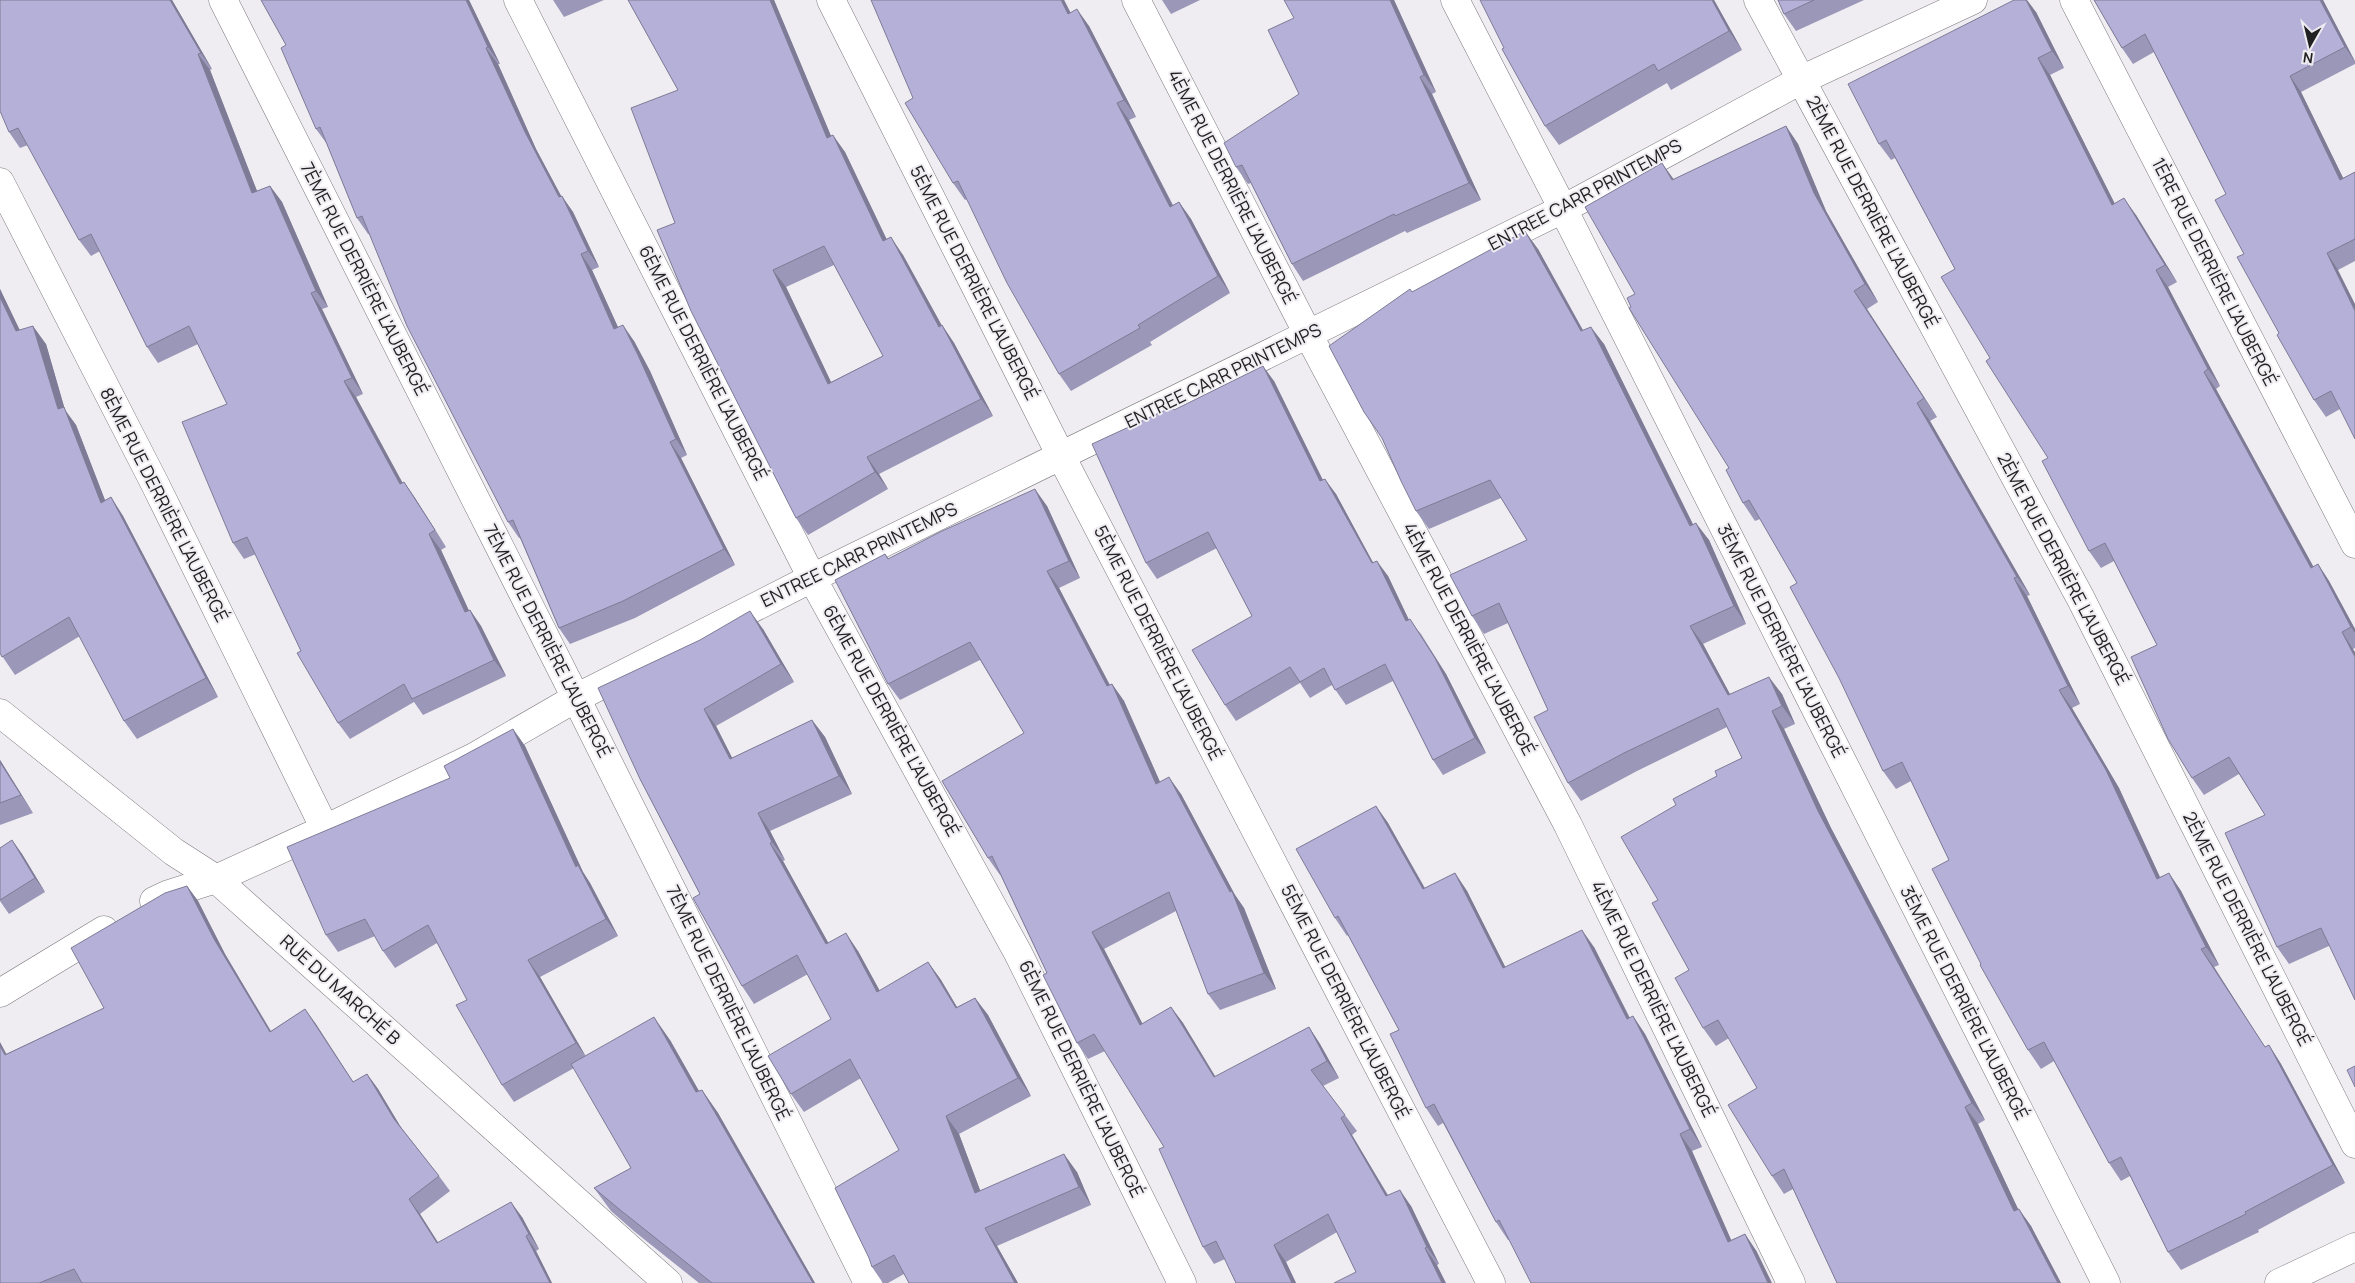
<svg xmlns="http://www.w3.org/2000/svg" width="2355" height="1283" font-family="Manrope,sans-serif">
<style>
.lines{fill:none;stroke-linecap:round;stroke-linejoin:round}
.minor-casing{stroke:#7c7a7f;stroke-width:29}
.minor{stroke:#fff;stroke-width:28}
.wall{fill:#9b97b9;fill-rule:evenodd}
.shaded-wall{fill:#7e7b96}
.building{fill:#b4b0d7;stroke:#7e7b96;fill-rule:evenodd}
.labels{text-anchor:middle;stroke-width:4;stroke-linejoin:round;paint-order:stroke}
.street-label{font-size:18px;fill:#212022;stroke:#f0edf2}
</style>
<rect width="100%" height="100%" fill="#f0edf2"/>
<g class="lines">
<defs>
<path id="minor" d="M 223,0 L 576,698 L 868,1283
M 518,0 L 812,578 L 1018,953 L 1182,1283
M 831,0 L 1061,456 L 1491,1283
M 1136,0 L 1308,334 L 1568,825 L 1791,1283
M 1455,0 L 1563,209 L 2106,1283
M 1758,0 L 2081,599 L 2355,1144
M 2074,0 L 2355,544
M 0,182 L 155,484 L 325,829
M 0,713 L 174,852 L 216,879 L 668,1283
M 154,901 L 169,894 L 216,879 L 325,829 L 474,757 L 576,698 L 812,578 L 1563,209 L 1801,80 L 1973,0
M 0,993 L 104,930
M 2279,1283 L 2355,1247"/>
</defs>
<!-- minor casing -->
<use href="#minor" class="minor-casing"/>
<!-- minor -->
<use href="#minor" class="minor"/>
</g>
<!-- wall -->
<path class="wall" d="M 172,0 L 212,69 L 210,70 L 257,191 L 270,186 L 282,202 L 328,307 L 322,309 L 363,394 L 356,397 L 402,483 L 404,482 L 415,498 L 446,547 L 441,550 L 469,611 L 470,610 L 481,626 L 506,676 L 423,715 L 414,702 L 350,739 L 338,723 L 301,651 L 256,554 L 244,559 L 233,543 L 227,404 L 198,344 L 158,363 L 147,347 L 100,251 L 91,256 L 79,240 L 28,145 L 20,148 L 9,132 Z
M 261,0 L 469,0 L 500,64 L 498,64 L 536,149 L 561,196 L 573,212 L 599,267 L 592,270 L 618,327 L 634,341 L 650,371 L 687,455 L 681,458 L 735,565 L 635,618 L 570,644 L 559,628 L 520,538 L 519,538 L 508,522 L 369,234 L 368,234 L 357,218 L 327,144 L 316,129 L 286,45 Z
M 553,0 L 604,0 L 564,17 Z
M 628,0 L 774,0 L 831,136 L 845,152 L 887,240 L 903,255 L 942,326 L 942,325 L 954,343 L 993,416 L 879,474 L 888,489 L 808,535 L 796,518 L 675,223 L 678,90 ZM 834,265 L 883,356 L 831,382 L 786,287 Z
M 1064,0 L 1070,12 L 1089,26 L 1136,117 L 1129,120 L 1173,205 L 1179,202 L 1191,219 L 1230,293 L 1150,342 L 1152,345 L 1071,391 L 1059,374 L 967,199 L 965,200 L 953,183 L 913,98 Z
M 1162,0 L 1200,0 L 1171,14 Z
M 1394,0 L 1436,92 L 1432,94 L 1481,200 L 1407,233 L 1405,231 L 1303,281 L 1292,264 L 1251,183 L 1248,184 L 1236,167 L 1299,94 L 1294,18 Z
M 1714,0 L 1742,50 L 1671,90 L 1667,83 L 1559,145 L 1545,126 Z
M 1778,0 L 1864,0 L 1796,31 L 1784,14 Z
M 2094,0 L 2323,0 L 2355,61 L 2355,64 L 2301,92 L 2343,178 L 2355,172 L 2355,261 L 2338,270 L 2340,409 L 2326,417 L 2314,400 L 2279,333 L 2244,254 L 2226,194 L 2154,52 L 2133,64 L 2122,48 Z
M 2036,12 L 2064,68 L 2050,75 L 2115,204 L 2136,215 L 2177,282 L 2168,287 L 2220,386 L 2216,389 L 2313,567 L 2318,564 L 2329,581 L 2355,629 L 2355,648 L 2353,649 L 2329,946 L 2289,964 L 2277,947 L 2265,815 L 2239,774 L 2204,795 L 2192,778 L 2157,645 L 2114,561 L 2101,568 L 2089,551 L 2048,458 L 1990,358 L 1955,269 L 1895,158 L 1891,160 L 1879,144 Z
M 1786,126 L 1798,144 L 1826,211 L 1878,302 L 1867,309 L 1937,417 L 1930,421 L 2030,595 L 2027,596 L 2080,704 L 2072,708 L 2119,788 L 2160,877 L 2169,873 L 2181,891 L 2219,965 L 2214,967 L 2265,1047 L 2269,1045 L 2281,1064 L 2345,1183 L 2258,1230 L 2259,1232 L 2181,1270 L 2168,1252 L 2130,1176 L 2121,1181 L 2109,1163 L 2054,1061 L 2041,1069 L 2028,1050 L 1981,964 L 1949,860 L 1911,781 L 1896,789 L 1883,771 L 1797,583 L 1760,519 L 1755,521 L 1743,503 L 1729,468 L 1631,307 L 1673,180 Z
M 1538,249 L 1583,330 L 1604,344 L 1693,524 L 1709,540 L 1746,624 L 1703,644 L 1730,694 L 1782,694 L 1795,724 L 1784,729 L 1831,828 L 1985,1120 L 1978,1124 L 2018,1209 L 2031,1226 L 2061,1283 L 1837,1283 L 1793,1189 L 1784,1194 L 1772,1176 L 1757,1088 L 1729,1038 L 1716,1046 L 1703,1028 L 1689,970 L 1658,900 L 1676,805 L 1742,758 L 1727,727 L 1637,771 L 1581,801 L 1568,783 L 1548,710 L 1508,623 L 1484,634 L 1472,616 L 1527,540 L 1501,498 L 1429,529 L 1416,511 L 1412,292 Z
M 0,289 L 19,330 L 46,344 L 65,410 L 76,425 L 105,500 L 111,497 L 123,516 L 218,697 L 137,739 L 124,721 L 80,636 L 15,675 L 0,653 Z
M 1274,381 L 1323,480 L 1336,494 L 1373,563 L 1388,576 L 1409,620 L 1421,634 L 1446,674 L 1486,753 L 1443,775 L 1433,760 L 1393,681 L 1346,705 L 1332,685 L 1310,698 L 1300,683 L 1236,721 L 1225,705 L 1252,616 L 1217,548 L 1157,579 L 1146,563 L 1174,410 Z
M 1047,506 L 1080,578 L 1059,588 L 1110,685 L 1112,684 L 1124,701 L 1160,782 L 1181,794 L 1235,895 L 1244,908 L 1276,989 L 1220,1010 L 1208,994 L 1176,911 L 1104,949 L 1142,1024 L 1171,1007 L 1183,1023 L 1215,1077 L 1309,1027 L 1320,1044 L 1339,1078 L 1323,1086 L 1357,1131 L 1352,1135 L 1388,1195 L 1411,1206 L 1439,1264 L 1437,1265 L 1356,1272 L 1337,1232 L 1286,1262 L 1296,1283 L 1236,1283 L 1225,1259 L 1214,1264 L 1203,1247 L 1164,1147 L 1105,1051 L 1088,1059 L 1077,1043 L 1047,973 L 1000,874 L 1000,875 L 988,858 L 1024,733 L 980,660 L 900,700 L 888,684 L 885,554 L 889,559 Z
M 763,629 L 794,682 L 716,726 L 732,758 L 812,720 L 825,737 L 852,794 L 770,831 L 785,860 L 783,861 L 828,943 L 858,951 L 880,991 L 928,962 L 941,980 L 957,1007 L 975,998 L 988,1015 L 1031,1096 L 959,1134 L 980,1191 L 1077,1172 L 1091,1205 L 997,1246 L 1018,1283 L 909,1283 L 904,1274 L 888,1283 L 883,1283 L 872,1267 L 899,1150 L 861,1078 L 804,1112 L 791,1094 L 831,1019 L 808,974 L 754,1004 L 742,986 L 700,894 L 640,779 Z
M 513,729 L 525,746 L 583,872 L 590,883 L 618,936 L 540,977 L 585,1056 L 670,1040 L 699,1091 L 702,1090 L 718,1113 L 815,1283 L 699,1283 L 635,1232 L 611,1211 L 594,1188 L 631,1168 L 574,1068 L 514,1102 L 502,1085 L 467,1000 L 437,943 L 395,968 L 383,951 L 375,936 L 338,952 L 326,935 L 450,778 Z
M 0,760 L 33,813 L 0,825 Z
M 1376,806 L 1388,823 L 1425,888 L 1455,873 L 1467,891 L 1505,967 L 1594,947 L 1630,1018 L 1633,1016 L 1645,1034 L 1702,1147 L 1692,1151 L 1731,1240 L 1745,1234 L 1757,1252 L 1508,1240 L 1496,1222 L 1443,1123 L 1438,1126 L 1426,1108 L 1399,1030 L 1348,935 L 1347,936 L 1335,918 Z
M 12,840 L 22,854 L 45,892 L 9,914 L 0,901 L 0,848 Z
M 187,886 L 198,901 L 225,954 L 271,1031 L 305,1009 L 353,1082 L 367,1074 L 378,1089 L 400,1126 L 439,1176 L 450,1191 L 420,1214 L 438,1243 L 522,1217 L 539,1249 L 536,1251 L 552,1283 L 0,1283 L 6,1054 L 104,1008 Z"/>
<!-- shaded-wall -->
<path class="shaded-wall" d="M 170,0 L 172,0 L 212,69 L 201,53 Z
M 466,0 L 469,0 L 500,64 L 488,47 Z
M 770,0 L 774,0 L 839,155 L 827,138 Z
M 1061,0 L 1064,0 L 1080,31 L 1068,14 Z
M 1390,0 L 1394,0 L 1436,92 L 1424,75 Z
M 1712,0 L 1714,0 L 1742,50 L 1729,31 Z
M 2026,0 L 2027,0 L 2036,12 L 2064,68 L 2052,51 Z
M 2320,0 L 2323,0 L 2355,62 L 2345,47 Z
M 1077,9 L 1089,26 L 1136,117 L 1124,100 Z
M 486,48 L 498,64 L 536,149 L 567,207 L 562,196 L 573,212 L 599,267 L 588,251 L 525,132 Z
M 198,54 L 210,70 L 264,209 L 252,193 Z
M 2038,58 L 2050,75 L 2124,222 L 2112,205 Z
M 2290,76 L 2301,92 L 2352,196 L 2340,180 Z
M 1420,77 L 1432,94 L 1481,200 L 1469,183 Z
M 1117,103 L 1129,120 L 1182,224 L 1170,207 Z
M 1786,126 L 1798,144 L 1826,211 L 1878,302 L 1865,284 L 1814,193 Z
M 833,135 L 845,152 L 896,259 L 883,241 Z
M 1662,163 L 1675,181 L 1672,180 Z
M 270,186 L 282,202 L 328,307 L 316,291 Z
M 2124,198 L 2136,215 L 2177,282 L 2165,265 Z
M 1179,202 L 1191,219 L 1230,293 L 1218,276 Z
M 1525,231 L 1538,249 L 1593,349 L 1581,331 Z
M 891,237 L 903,255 L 952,344 L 939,327 Z
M 2327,253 L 2338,270 L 2355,304 L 2355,311 Z
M 581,254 L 592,270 L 626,345 L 614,329 Z
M 773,270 L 786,287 L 840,401 L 828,384 Z
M 2156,270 L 2168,287 L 2220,386 L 2208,369 Z
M 0,289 L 29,349 L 16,331 L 0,297 Z
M 1854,291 L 1867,309 L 1937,417 L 1924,398 Z
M 311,293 L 322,309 L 363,394 L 352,378 Z
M 623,325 L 634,341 L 650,371 L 687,455 L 676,439 Z
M 942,325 L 954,343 L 993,416 L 981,399 Z
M 33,326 L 46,344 L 65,410 L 76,425 L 113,521 L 101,503 L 58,409 Z
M 1591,327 L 1604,344 L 1702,543 L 1690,526 Z
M 1263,366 L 1274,381 L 1331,497 L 1320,481 Z
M 2204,372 L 2216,389 L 2323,584 L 2311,568 Z
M 344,381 L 356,397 L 412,500 L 400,484 Z
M 1917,403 L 1930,421 L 2030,595 L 2017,577 Z
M 670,442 L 681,458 L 735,565 L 724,549 Z
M 867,457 L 879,474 L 888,489 L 875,472 Z
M 1325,479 L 1336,494 L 1382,579 L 1372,563 Z
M 404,482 L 415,498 L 446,547 L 435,530 Z
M 1035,489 L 1047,506 L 1080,578 L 1069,561 Z
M 111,497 L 123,516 L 218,697 L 206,678 Z
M 1696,523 L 1709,540 L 1746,624 L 1734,606 Z
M 429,534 L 441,550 L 477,628 L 465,612 Z
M 1377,561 L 1388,576 L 1417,637 L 1406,621 Z
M 2318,564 L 2329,581 L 2355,629 L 2355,633 L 2351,627 Z
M 1047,571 L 1059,588 L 1119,703 L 1107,686 Z
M 2014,578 L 2027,596 L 2080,704 L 2068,686 Z
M 470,610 L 481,626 L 506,676 L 494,660 Z
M 750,611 L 763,629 L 794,682 L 781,664 Z
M 1410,619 L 1446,674 L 1486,753 L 1475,738 Z
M 1690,626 L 1703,644 L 1740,713 L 1728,695 Z
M 2342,632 L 2353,649 L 2355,652 L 2355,657 Z
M 1769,677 L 1782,694 L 1795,724 L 1782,706 Z
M 1112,684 L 1124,701 L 1168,800 L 1156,784 Z
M 2059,690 L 2072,708 L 2119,788 L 2169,897 L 2157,879 Z
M 704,709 L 716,726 L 742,777 L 730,759 Z
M 1772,711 L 1784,729 L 1831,828 L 1985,1120 L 1972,1103 L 1818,811 Z
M 812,720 L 825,737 L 852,794 L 839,776 Z
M 513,729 L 525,746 L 583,872 L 590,883 L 618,936 L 606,919 L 576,867 Z
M 0,760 L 33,813 L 21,795 L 0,762 Z
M 1169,777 L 1181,794 L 1235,895 L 1244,908 L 1276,989 L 1264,973 L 1230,892 Z
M 1376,806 L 1388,823 L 1435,907 L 1423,889 Z
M 758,813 L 770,831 L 785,860 L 772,842 Z
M 12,840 L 22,854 L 45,892 L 35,878 Z
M 770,843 L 783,861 L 839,962 L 826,944 Z
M 1455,873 L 1467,891 L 1515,986 L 1503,968 Z
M 2169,873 L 2181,891 L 2219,965 L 2206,947 Z
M 187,886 L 198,901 L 225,954 L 280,1047 L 270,1032 L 214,939 Z
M 1582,930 L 1594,947 L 1639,1037 L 1627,1019 Z
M 1092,932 L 1104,949 L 1152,1042 L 1140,1025 Z
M 846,933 L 858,951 L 890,1010 L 877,992 Z
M 2201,949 L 2214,967 L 2277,1066 L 2265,1047 Z
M 528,960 L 540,977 L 588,1060 L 576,1043 Z
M 928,962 L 941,980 L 968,1026 L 956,1008 Z
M 975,998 L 988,1015 L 1031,1096 L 1018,1078 Z
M 1171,1007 L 1183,1023 L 1226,1094 L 1214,1077 Z
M 305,1009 L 316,1024 L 363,1097 L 353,1082 Z
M 1633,1016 L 1645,1034 L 1702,1147 L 1690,1129 Z
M 654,1017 L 670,1040 L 713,1116 L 696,1092 Z
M 1309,1027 L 1320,1044 L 1339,1078 L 1327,1061 Z
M 0,1042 L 15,1070 L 5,1055 L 0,1046 Z
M 2269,1045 L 2281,1064 L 2345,1183 L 2333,1165 Z
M 367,1074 L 378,1089 L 405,1134 L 394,1119 Z
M 702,1090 L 718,1113 L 815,1283 L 813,1283 Z
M 1965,1107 L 1978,1124 L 2027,1228 L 2014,1211 Z
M 946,1116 L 959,1134 L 988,1211 L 975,1193 Z
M 1341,1118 L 1352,1135 L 1398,1213 L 1386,1196 Z
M 1680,1134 L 1692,1151 L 1740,1260 L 1728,1242 Z
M 1064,1154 L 1077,1172 L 1091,1205 L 1079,1187 Z
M 1400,1190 L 1411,1206 L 1439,1264 L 1427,1247 Z
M 409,1199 L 420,1214 L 448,1258 L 437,1243 Z
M 511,1202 L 522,1217 L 539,1249 L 529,1234 Z
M 2019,1209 L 2031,1226 L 2061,1283 L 2058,1283 Z
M 985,1228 L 997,1246 L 1018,1283 L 1015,1283 Z
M 1745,1234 L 1757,1252 L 1772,1283 L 1768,1283 Z
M 526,1236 L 536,1251 L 552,1283 L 550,1283 Z
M 1274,1245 L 1286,1262 L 1296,1283 L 1292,1283 Z
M 1425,1248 L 1437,1265 L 1446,1283 L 1442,1283 Z"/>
<!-- building -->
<path class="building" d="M 0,0 L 170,0 L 201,53 L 198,54 L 252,193 L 270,186 L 316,291 L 311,293 L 352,378 L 344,381 L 400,484 L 404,482 L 435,530 L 429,534 L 465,612 L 470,610 L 494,660 L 412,699 L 404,684 L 338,723 L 297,653 L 301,651 L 247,537 L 233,543 L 182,422 L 227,404 L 189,326 L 147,347 L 91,234 L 79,240 L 18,128 L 9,132 L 0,111 Z
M 261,0 L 466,0 L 488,47 L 486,48 L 525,132 L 559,197 L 562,196 L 588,251 L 581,254 L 614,329 L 623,325 L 638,355 L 676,439 L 670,442 L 724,549 L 623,601 L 559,628 L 513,520 L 508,522 L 407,326 L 362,216 L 357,218 L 320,127 L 316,129 L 281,48 L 286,45 Z
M 628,0 L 770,0 L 827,138 L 833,135 L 883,241 L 891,237 L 939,327 L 942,325 L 981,399 L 867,457 L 875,472 L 796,518 L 691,311 L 657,230 L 675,223 L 631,108 L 678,90 ZM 824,246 L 883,356 L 828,384 L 773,270 Z
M 871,0 L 1061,0 L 1068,14 L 1077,9 L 1124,100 L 1117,103 L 1170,207 L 1179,202 L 1218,276 L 1138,325 L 1140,328 L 1059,374 L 1007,283 L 958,181 L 953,183 L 905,103 L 913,98 Z
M 1284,0 L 1390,0 L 1424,75 L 1420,77 L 1469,183 L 1395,216 L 1394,214 L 1292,264 L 1242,165 L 1236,167 L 1224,143 L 1299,94 L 1268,30 L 1294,18 Z
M 1480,0 L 1712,0 L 1729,31 L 1658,71 L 1654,64 L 1545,126 L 1502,49 L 1504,48 Z
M 1778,0 L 1814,0 L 1784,14 Z
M 2014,0 L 2026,0 L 2052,51 L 2038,58 L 2112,205 L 2124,198 L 2165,265 L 2156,270 L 2208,369 L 2204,372 L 2311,568 L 2318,564 L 2351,627 L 2342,632 L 2355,657 L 2355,1000 L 2321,928 L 2277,947 L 2225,833 L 2265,815 L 2229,757 L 2192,778 L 2168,739 L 2131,657 L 2157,645 L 2105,543 L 2089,551 L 2042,461 L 2048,458 L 1986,361 L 1990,358 L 1941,277 L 1955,269 L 1886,140 L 1879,144 L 1848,84 Z
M 2094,0 L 2320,0 L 2345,47 L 2290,76 L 2340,180 L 2355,172 L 2355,239 L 2327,253 L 2355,311 L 2355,439 L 2331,391 L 2314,400 L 2277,335 L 2279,333 L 2237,257 L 2244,254 L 2215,200 L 2226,194 L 2145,34 L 2122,48 Z
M 1786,126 L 1814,193 L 1865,284 L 1854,291 L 1924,398 L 1917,403 L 2017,577 L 2014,578 L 2068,686 L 2059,690 L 2106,770 L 2157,879 L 2169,873 L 2206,947 L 2201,949 L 2265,1047 L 2269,1045 L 2333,1165 L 2245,1212 L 2246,1214 L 2168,1252 L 2121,1157 L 2109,1163 L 2044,1042 L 2028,1050 L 1980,965 L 1981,964 L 1932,869 L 1949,860 L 1902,762 L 1883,771 L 1839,678 L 1790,587 L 1797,583 L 1749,500 L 1743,503 L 1726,470 L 1729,468 L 1629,308 L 1631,307 L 1627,298 L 1635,294 L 1585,207 L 1662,163 L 1672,180 Z
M 1525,231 L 1581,331 L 1591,327 L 1690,526 L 1696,523 L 1734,606 L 1690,626 L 1728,695 L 1769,677 L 1782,706 L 1772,711 L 1818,811 L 1972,1103 L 1965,1107 L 2014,1211 L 2019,1209 L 2058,1283 L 1837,1283 L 1784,1169 L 1772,1176 L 1728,1105 L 1757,1088 L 1718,1020 L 1703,1028 L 1675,978 L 1689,970 L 1652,903 L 1658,900 L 1621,837 L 1676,805 L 1673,799 L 1717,776 L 1715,771 L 1742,758 L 1718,708 L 1624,753 L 1568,783 L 1534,717 L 1548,710 L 1499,603 L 1472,616 L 1450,575 L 1527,540 L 1490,480 L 1416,511 L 1401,481 L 1382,438 L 1364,412 L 1329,346 L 1410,289 L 1412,292 Z
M 0,297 L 16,331 L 33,326 L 58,409 L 64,407 L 101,503 L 111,497 L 206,678 L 124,721 L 69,617 L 2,657 L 0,653 Z
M 1263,366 L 1320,481 L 1325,479 L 1372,563 L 1377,561 L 1406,621 L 1410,619 L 1435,658 L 1475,738 L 1433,760 L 1385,664 L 1335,690 L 1324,668 L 1300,682 L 1290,667 L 1225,705 L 1192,650 L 1252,616 L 1208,532 L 1146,563 L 1092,444 L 1172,407 L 1174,410 Z
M 1035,489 L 1069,561 L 1047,571 L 1107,686 L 1112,684 L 1156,784 L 1169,777 L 1230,892 L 1232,891 L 1264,973 L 1208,994 L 1169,892 L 1092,932 L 1140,1025 L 1171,1007 L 1214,1077 L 1309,1027 L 1327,1061 L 1311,1070 L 1345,1115 L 1341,1118 L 1386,1196 L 1400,1190 L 1427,1247 L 1425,1248 L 1442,1283 L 1334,1283 L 1356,1272 L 1328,1214 L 1274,1245 L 1292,1283 L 1236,1283 L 1216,1241 L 1203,1247 L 1159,1149 L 1164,1147 L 1094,1034 L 1077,1043 L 1043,975 L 1047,973 L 992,856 L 988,858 L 942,781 L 1024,733 L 970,642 L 888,684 L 835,580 L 885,554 L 888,559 L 940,532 Z
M 750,611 L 781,664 L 704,709 L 730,759 L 812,720 L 839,776 L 758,813 L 772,842 L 770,843 L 826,944 L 846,933 L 877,992 L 928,962 L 956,1008 L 975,998 L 1018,1078 L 946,1116 L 975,1193 L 1064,1154 L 1079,1187 L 985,1228 L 1015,1283 L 909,1283 L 894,1255 L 872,1267 L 869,1258 L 835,1188 L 899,1150 L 850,1059 L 791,1094 L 768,1056 L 831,1019 L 797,955 L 742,986 L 693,898 L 700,894 L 640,779 L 598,688 L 700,640 Z
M 513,729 L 576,867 L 578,865 L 606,919 L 528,960 L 576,1043 L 502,1085 L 456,1005 L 467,1000 L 428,925 L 383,951 L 365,919 L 326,935 L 287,847 L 450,778 L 444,766 Z
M 0,762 L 21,795 L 0,803 Z
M 1376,806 L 1423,889 L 1455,873 L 1503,968 L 1582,930 L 1627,1019 L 1633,1016 L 1690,1129 L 1680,1134 L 1728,1242 L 1745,1234 L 1768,1283 L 1531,1283 L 1499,1220 L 1496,1222 L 1434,1104 L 1426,1108 L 1390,1034 L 1399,1030 L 1338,916 L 1335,918 L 1296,849 Z
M 12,840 L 35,878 L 0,900 L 0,848 Z
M 187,886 L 214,939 L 270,1032 L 305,1009 L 353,1082 L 367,1074 L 394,1119 L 439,1176 L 409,1199 L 437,1243 L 511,1202 L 529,1234 L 526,1236 L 550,1283 L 82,1283 L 74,1269 L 39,1283 L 0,1283 L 0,1046 L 5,1055 L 104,1008 L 71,948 L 165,893 Z
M 654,1017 L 696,1092 L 702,1090 L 813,1283 L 712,1283 L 619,1209 L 594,1188 L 631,1168 L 571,1064 Z
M 2355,1066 L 2355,1087 L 2347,1070 Z"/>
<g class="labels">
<!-- street labels -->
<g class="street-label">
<text transform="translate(1232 187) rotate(63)" y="6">4ÈME RUE DERRIÈRE L'AUBERGÉ</text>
<text transform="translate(1585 195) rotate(-28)" y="6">ENTREE CARR PRINTEMPS</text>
<text transform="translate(1872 212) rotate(62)" y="6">2ÈME RUE DERRIÈRE L'AUBERGÉ</text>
<text transform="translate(2214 272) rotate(63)" y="6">1ÈRE RUE DERRIÈRE L'AUBERGÉ</text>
<text transform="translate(364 279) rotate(63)" y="6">7ÈME RUE DERRIÈRE L'AUBERGÉ</text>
<text transform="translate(974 283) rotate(63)" y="6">5ÈME RUE DERRIÈRE L'AUBERGÉ</text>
<text transform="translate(703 363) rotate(63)" y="6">6ÈME RUE DERRIÈRE L'AUBERGÉ</text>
<text transform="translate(1223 376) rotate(-26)" y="6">ENTREE CARR PRINTEMPS</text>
<text transform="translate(164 505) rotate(63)" y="6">8ÈME RUE DERRIÈRE L'AUBERGÉ</text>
<text transform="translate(859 555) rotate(-26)" y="6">ENTREE CARR PRINTEMPS</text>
<text transform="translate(2063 569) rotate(62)" y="6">2ÈME RUE DERRIÈRE L'AUBERGÉ</text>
<text transform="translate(1469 639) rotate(62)" y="6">4ÈME RUE DERRIÈRE L'AUBERGÉ</text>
<text transform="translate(547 641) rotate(63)" y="6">7ÈME RUE DERRIÈRE L'AUBERGÉ</text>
<text transform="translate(1781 641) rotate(63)" y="6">3ÈME RUE DERRIÈRE L'AUBERGÉ</text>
<text transform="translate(1158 643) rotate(63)" y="6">5ÈME RUE DERRIÈRE L'AUBERGÉ</text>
<text transform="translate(891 721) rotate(61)" y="6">6ÈME RUE DERRIÈRE L'AUBERGÉ</text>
<text transform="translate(2247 929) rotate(63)" y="6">2ÈME RUE DERRIÈRE L'AUBERGÉ</text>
<text transform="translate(340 990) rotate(42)" y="6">RUE DU MARCHÉ B</text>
<text transform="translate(1653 999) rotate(64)" y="6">4ÈME RUE DERRIÈRE L'AUBERGÉ</text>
<text transform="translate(1345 1002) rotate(63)" y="6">5ÈME RUE DERRIÈRE L'AUBERGÉ</text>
<text transform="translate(728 1003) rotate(64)" y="6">7ÈME RUE DERRIÈRE L'AUBERGÉ</text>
<text transform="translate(1964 1003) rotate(63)" y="6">3ÈME RUE DERRIÈRE L'AUBERGÉ</text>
<text transform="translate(1081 1079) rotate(64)" y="6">6ÈME RUE DERRIÈRE L'AUBERGÉ</text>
</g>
</g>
<!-- north arrow -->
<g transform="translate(2310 45) rotate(188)" stroke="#f0edf2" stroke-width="4" paint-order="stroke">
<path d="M0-4L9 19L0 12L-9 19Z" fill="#212022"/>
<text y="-8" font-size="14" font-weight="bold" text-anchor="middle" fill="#212022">N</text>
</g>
</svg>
